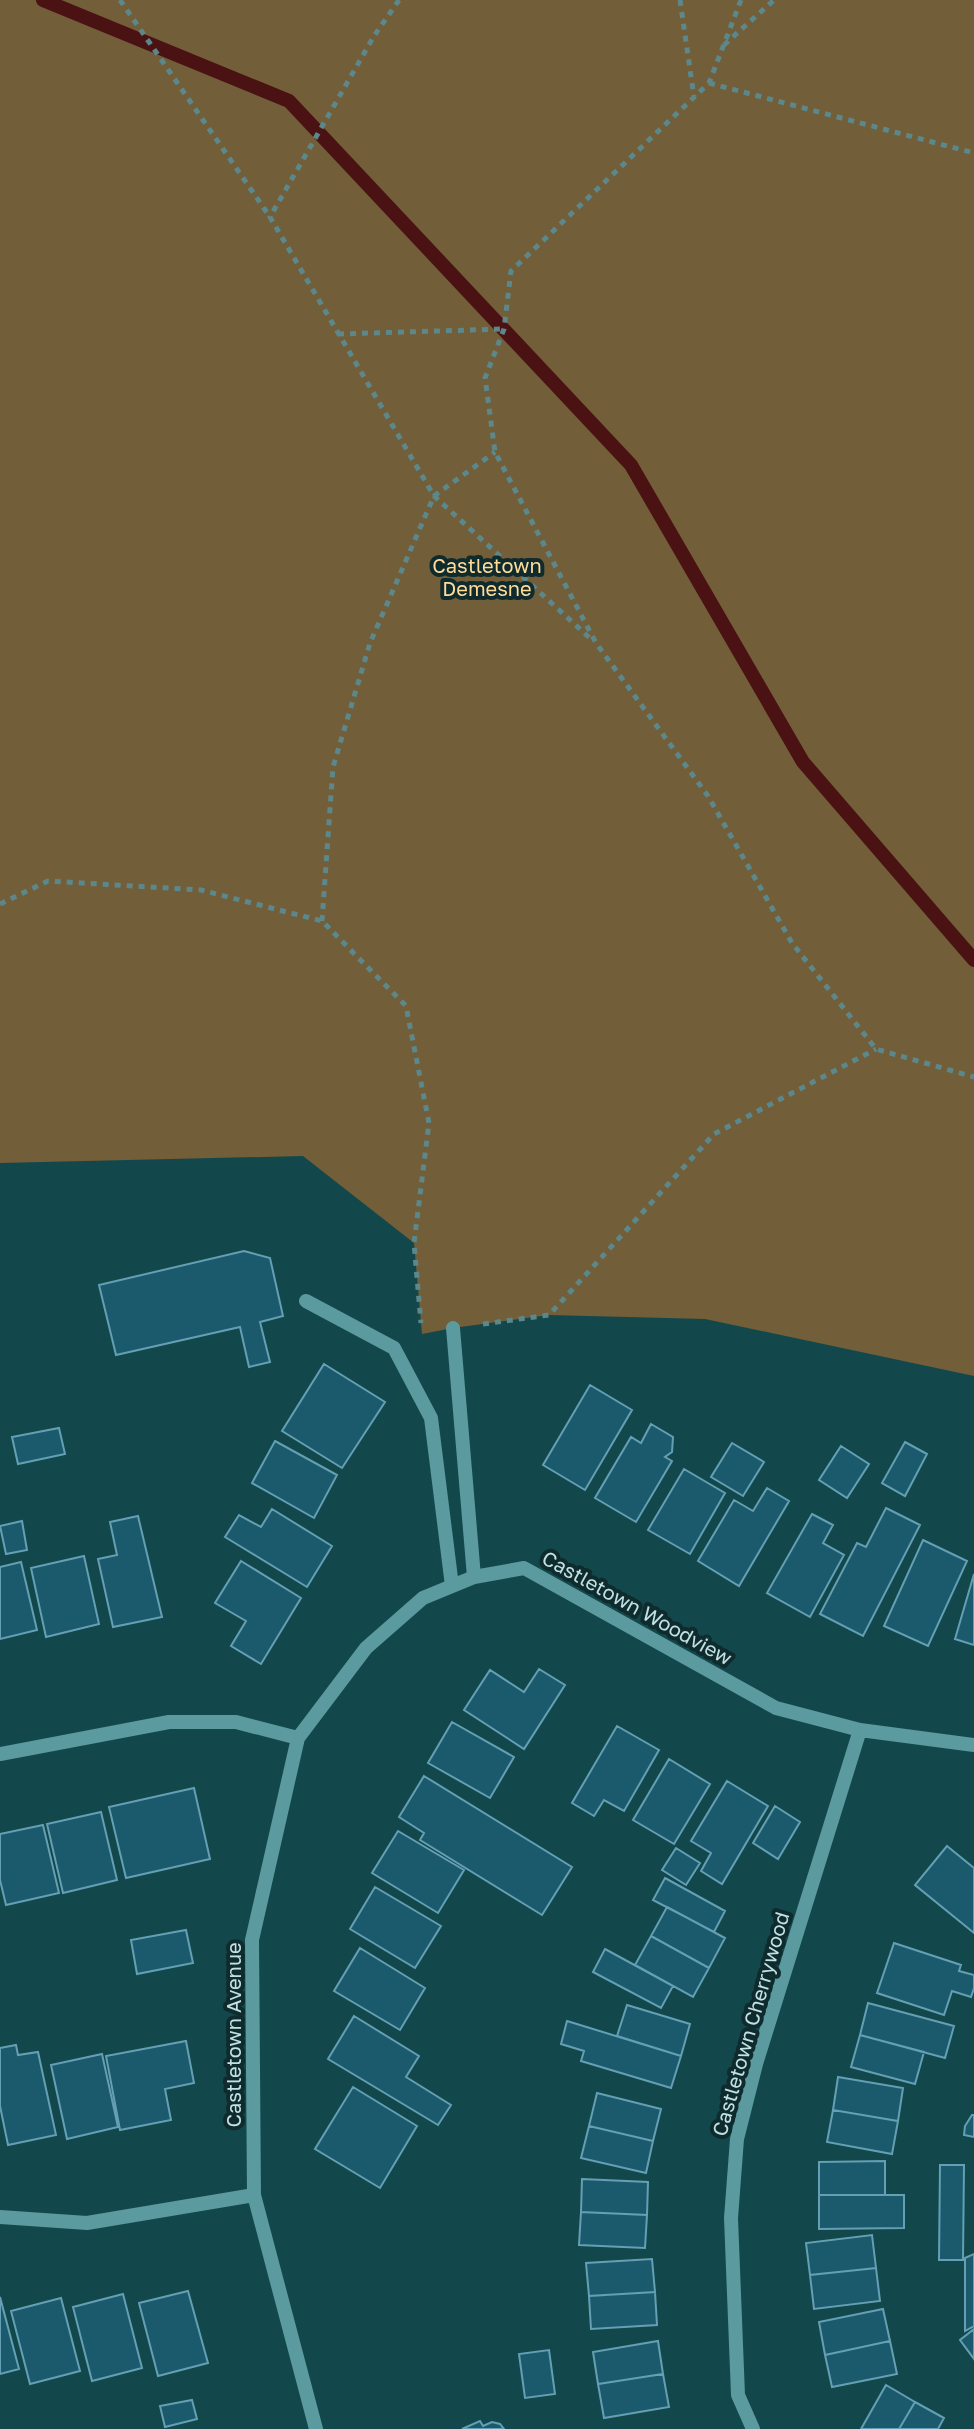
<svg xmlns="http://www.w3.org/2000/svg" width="974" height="2429" font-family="'Golos Text',sans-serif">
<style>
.green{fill:#725e38}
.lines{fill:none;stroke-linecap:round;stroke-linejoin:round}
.stream{stroke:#4b1214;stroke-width:14}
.building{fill:#1b5a6d;stroke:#649fb3;stroke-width:2}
.path{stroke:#5c888c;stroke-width:5;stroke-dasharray:6 6;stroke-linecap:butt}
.minor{stroke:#5b9a9f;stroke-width:14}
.labels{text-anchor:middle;stroke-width:8;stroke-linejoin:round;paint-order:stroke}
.park-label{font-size:20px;fill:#ffdb98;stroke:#0f2b2d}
.street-label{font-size:20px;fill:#c1e1e4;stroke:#0f2b2d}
</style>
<rect width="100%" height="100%" fill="#12484c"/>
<!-- green -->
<path class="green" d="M 0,0 L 974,0 L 974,1376 L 705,1319 L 549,1315 L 453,1328 L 422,1334 L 414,1243 L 303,1156 L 0,1163 Z"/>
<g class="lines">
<!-- stream -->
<path class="stream" d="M 43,0 L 289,101 L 631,465 L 803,762 L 974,960"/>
</g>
<!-- building -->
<path class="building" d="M 244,1251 L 270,1258 L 283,1316 L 260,1322 L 270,1362 L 249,1367 L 240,1327 L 116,1355 L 99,1285 Z
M 324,1364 L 385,1402 L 342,1468 L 282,1431 Z
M 590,1385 L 632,1410 L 585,1490 L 543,1465 Z
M 651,1424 L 673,1437 L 672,1452 L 665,1457 L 672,1461 L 636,1522 L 595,1498 L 631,1437 L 641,1443 Z
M 59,1428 L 65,1454 L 18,1464 L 12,1437 Z
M 275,1441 L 337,1475 L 314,1518 L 252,1483 Z
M 905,1442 L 927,1454 L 905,1496 L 882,1483 Z
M 732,1443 L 764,1462 L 743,1496 L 711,1477 Z
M 841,1446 L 869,1464 L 847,1498 L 819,1480 Z
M 684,1469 L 725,1493 L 690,1554 L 648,1530 Z
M 767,1488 L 789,1501 L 739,1586 L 698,1561 L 734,1500 L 753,1511 Z
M 886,1508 L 920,1525 L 863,1636 L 820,1614 L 857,1543 L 866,1547 Z
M 272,1509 L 332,1546 L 307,1587 L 225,1537 L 239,1515 L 261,1527 Z
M 812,1514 L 833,1525 L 823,1543 L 844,1555 L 810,1617 L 767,1593 Z
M 138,1516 L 162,1617 L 113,1627 L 98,1559 L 117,1555 L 110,1522 Z
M 22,1521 L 27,1550 L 6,1554 L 0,1526 Z
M 923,1540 L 967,1561 L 928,1646 L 884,1626 Z
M 84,1556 L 99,1624 L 46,1637 L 31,1568 Z
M 241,1561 L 301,1598 L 261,1664 L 231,1646 L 246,1621 L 215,1603 Z
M 21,1562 L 37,1630 L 0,1639 L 0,1567 Z
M 974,1574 L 974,1645 L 955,1639 Z
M 539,1669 L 565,1685 L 524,1749 L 464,1710 L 490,1670 L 524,1692 Z
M 452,1722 L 514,1757 L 490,1798 L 428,1763 Z
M 617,1726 L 659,1750 L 624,1811 L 604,1800 L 594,1816 L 572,1803 Z
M 669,1759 L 710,1784 L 674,1844 L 633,1820 Z
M 424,1776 L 572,1867 L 542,1915 L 420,1840 L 424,1833 L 399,1817 Z
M 727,1781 L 768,1806 L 722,1884 L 701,1871 L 711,1853 L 691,1841 Z
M 194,1788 L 210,1859 L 126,1878 L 109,1807 Z
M 775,1806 L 800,1822 L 778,1859 L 753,1843 Z
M 101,1812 L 117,1880 L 63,1893 L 47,1824 Z
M 43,1825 L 59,1893 L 6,1905 L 0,1880 L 0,1834 Z
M 398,1831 L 464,1870 L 438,1913 L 372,1873 Z
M 947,1846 L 974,1868 L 974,1933 L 915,1885 Z
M 676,1848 L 700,1863 L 686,1885 L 662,1870 Z
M 665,1878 L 725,1911 L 714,1932 L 653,1900 Z
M 375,1887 L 441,1926 L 415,1968 L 350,1929 Z
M 667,1907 L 725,1938 L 709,1968 L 651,1936 Z
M 186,1930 L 193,1963 L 137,1974 L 131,1940 Z
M 651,1936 L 709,1968 L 693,1997 L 635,1965 Z
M 894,1943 L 961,1965 L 959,1971 L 974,1975 L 974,1988 L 971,1997 L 952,1991 L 944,2015 L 877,1993 Z
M 360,1948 L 425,1988 L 400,2030 L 334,1991 Z
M 605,1949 L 673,1986 L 661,2008 L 593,1972 Z
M 868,2003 L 954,2026 L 945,2058 L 860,2035 Z
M 627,2005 L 690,2024 L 681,2056 L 617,2036 Z
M 354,2016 L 419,2056 L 406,2077 L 451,2105 L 438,2125 L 328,2059 Z
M 567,2021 L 681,2056 L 671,2088 L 581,2061 L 584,2051 L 561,2044 Z
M 860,2035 L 924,2052 L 915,2084 L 851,2067 Z
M 186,2041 L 194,2083 L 165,2089 L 171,2120 L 120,2130 L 106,2056 Z
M 16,2045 L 18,2055 L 38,2052 L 56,2135 L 8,2145 L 0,2106 L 0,2048 Z
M 102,2054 L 118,2127 L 67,2139 L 51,2065 Z
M 838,2077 L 903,2088 L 898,2121 L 833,2110 Z
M 353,2087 L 417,2126 L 380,2188 L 315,2149 Z
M 597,2093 L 661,2109 L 653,2141 L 589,2126 Z
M 833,2110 L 898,2121 L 892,2154 L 827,2142 Z
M 972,2115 L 974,2115 L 974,2137 L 964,2135 L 965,2126 Z
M 589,2126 L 653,2141 L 646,2173 L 581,2158 Z
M 885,2161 L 885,2195 L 819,2195 L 819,2162 Z
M 940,2165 L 964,2165 L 963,2260 L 939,2260 Z
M 582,2179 L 648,2182 L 647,2215 L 581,2212 Z
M 819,2195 L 904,2195 L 904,2228 L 819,2229 Z
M 581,2212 L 647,2215 L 645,2248 L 579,2245 Z
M 872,2235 L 876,2268 L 810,2275 L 806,2243 Z
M 974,2254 L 974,2326 L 965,2331 L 965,2258 Z
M 652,2259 L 655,2292 L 589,2296 L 586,2263 Z
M 876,2268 L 880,2301 L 814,2309 L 810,2275 Z
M 188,2291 L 208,2363 L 158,2376 L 139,2303 Z
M 655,2292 L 657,2325 L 591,2329 L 589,2296 Z
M 123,2294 L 142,2368 L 92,2381 L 73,2307 Z
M 0,2297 L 19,2369 L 0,2374 Z
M 61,2298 L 80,2371 L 30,2384 L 11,2311 Z
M 883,2309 L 890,2341 L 825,2355 L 819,2322 Z
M 974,2329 L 974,2359 L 960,2340 Z
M 658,2341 L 663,2374 L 598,2384 L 593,2352 Z
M 890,2341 L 897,2374 L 832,2387 L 825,2355 Z
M 549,2350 L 555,2394 L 525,2398 L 519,2354 Z
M 663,2374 L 669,2407 L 604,2418 L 598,2384 Z
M 886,2385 L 915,2402 L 899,2429 L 861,2429 Z
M 192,2400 L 197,2419 L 165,2427 L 160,2406 Z
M 915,2402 L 944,2418 L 938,2429 L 899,2429 Z
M 480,2421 L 483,2426 L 492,2422 L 500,2424 L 504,2429 L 462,2429 Z"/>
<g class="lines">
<!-- path -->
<path class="path" d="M 120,0 L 270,217
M 399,0 L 374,36 L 270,217 L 434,496 L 592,640
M 680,0 L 694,97
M 741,0 L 709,83 L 511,271 L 504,329 L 485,378 L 495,452 L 596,643 L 708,796 L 792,943 L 876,1049 L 974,1077
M 724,45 L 774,0
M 709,83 L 974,153
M 338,334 L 504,329
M 0,904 L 48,881 L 201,890 L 322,921 L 406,1006 L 429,1123 L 414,1243 L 421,1323
M 322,921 L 333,767 L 370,643 L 434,496 L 495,452
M 483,1324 L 549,1315 L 714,1134 L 876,1049"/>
<!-- minor -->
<path class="minor" d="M 306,1301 L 394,1348 L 431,1418 L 452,1586
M 453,1328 L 474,1577
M 0,1754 L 169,1722 L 236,1722 L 298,1738
M 0,2217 L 87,2223 L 254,2195
M 316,2429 L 254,2195 L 252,1940 L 298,1738 L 366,1648 L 423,1598 L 474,1577 L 524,1568 L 776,1708 L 860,1730 L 974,1745
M 753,2429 L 738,2395 L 731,2218 L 737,2139 L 756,2064 L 860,1730"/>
</g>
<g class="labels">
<!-- park labels -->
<g class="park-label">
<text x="487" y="573">Castletown<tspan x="487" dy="23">Demesne</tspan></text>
</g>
<!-- street labels -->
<g class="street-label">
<text transform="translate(637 1608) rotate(29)" y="7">Castletown Woodview</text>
<text transform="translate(751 2024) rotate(-74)" y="7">Castletown Cherrywood</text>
<text transform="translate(234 2035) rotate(-90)" y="7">Castletown Avenue</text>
</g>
</g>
</svg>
